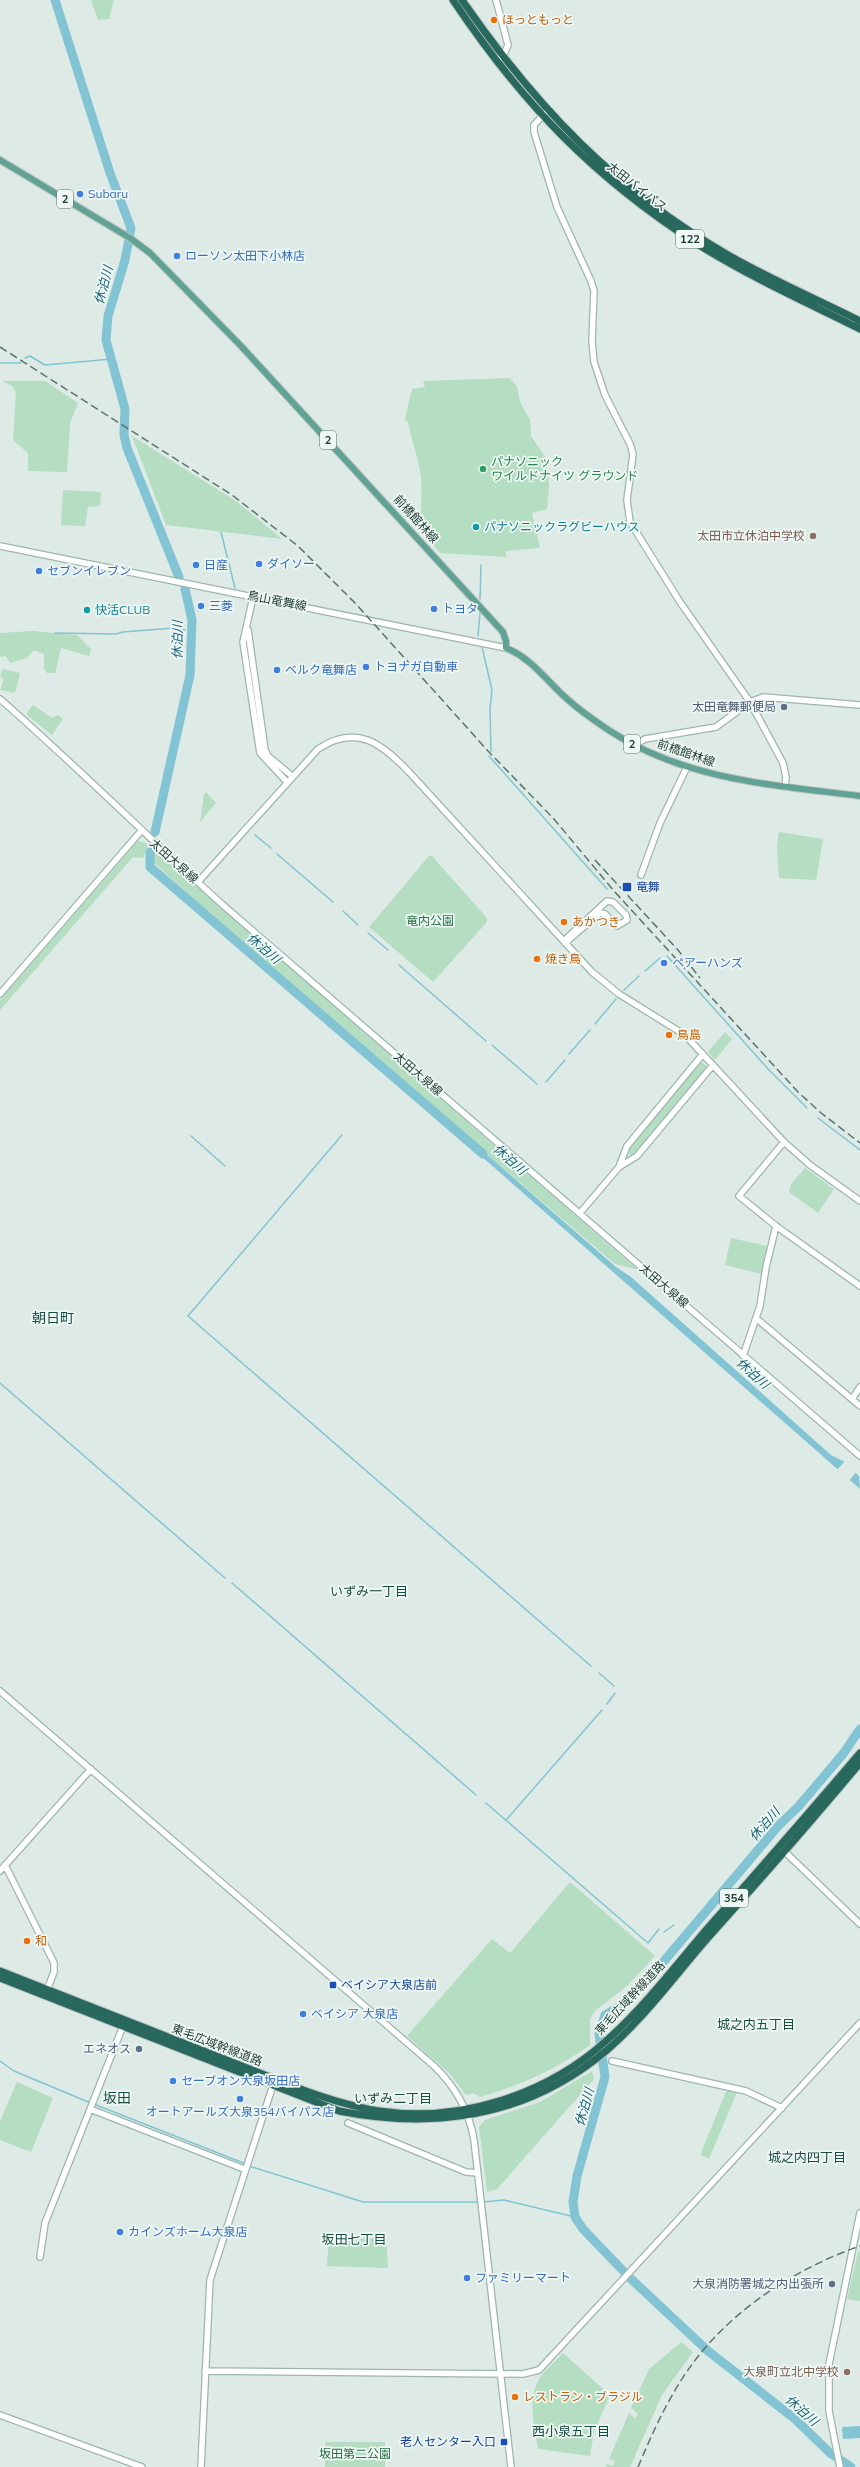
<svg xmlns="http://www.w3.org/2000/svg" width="860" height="2467" font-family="Mulish,'Noto Sans JP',sans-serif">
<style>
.green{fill:#b5ddc1}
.water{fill:#82c4d3}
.pier{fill:#deeae5}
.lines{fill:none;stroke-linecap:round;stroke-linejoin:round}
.stream{stroke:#82c4d3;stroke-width:1.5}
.river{stroke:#82c4d3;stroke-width:9}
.secondary-casing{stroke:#9cb6ae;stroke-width:8}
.primary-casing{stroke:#bcc4c2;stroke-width:8}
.highway-casing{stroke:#bcc4c2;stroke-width:9}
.secondary{stroke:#fff;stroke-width:5.5}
.primary{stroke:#60a293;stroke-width:6}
.highway{stroke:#29685d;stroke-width:7}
.rail{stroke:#58766f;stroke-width:1.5;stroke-dasharray:8 4;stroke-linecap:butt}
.food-dot{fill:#e8710a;stroke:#eef7f3;stroke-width:1.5}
.shop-dot{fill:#3f7fe0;stroke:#eef7f3;stroke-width:1.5}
.leisure-dot{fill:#2e9e5b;stroke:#eef7f3;stroke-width:1.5}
.culture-dot{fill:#0f9aa8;stroke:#eef7f3;stroke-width:1.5}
.education-dot{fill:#8d6e63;stroke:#eef7f3;stroke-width:1.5}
.service-dot{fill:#5c6f8a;stroke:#eef7f3;stroke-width:1.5}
.transit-dot{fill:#1a4fb4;stroke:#eef7f3;stroke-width:1.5}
.labels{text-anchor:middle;stroke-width:3.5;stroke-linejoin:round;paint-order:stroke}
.shield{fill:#eef7f3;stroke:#5c736d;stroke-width:1}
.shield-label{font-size:11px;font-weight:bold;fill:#1e3a34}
.food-label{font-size:12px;fill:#c56008;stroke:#eef7f3;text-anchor:start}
.street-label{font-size:12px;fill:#1e3a34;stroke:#eef7f3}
.shop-label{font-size:12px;fill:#366cbe;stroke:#eef7f3;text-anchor:start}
.leisure-label{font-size:12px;fill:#27864d;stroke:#eef7f3;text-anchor:start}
.culture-label{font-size:12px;fill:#0d838f;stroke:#eef7f3;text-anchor:start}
.education-label{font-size:12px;fill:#785e54;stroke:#eef7f3;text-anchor:end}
.service-label{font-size:12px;fill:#4e5e75;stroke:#eef7f3;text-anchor:end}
.transit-label{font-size:12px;fill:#164399;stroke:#eef7f3;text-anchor:start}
.park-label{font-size:12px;fill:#277347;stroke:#eef7f3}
.water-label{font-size:13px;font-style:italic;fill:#176578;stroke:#eef7f3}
.neighbourhood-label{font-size:13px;fill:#1a4d42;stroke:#eef7f3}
.quarter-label{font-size:14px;fill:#1a4d42;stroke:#eef7f3}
</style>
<rect width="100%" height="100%" fill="#deeae5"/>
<!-- green -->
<path class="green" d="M 91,0 L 114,0 L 109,19 L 98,20 Z
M 510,378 L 517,387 L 520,402 L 530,420 L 531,436 L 546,458 L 549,486 L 547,509 L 532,513 L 540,548 L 506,551 L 506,557 L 440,553 C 413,524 424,513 421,478 C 419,460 412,441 408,423 L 405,419 L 412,389 L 425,387 L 423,381 Z
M 2,381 L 45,381 L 78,403 L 70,423 L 67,472 L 28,471 L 28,453 L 13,440 L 16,392 L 12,386 Z
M 132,436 L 236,501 L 282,539 L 166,525 Z
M 63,490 L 101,492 L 100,506 L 88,507 L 85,526 L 61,525 Z
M 33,631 L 77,635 L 91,649 L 89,656 L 61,648 L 55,673 L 47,673 L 44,669 L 44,654 L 34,650 L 27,658 L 10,663 L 6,656 L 0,657 L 0,633 Z
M 3,669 L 20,673 L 15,693 L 0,690 L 4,679 L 0,676 Z
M 33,705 L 52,718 L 58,715 L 63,719 L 52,735 L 26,714 Z
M 206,792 L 216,803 L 200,822 L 204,794 Z
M 779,832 L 823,839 L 816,880 L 779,878 L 777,846 Z
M 138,841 L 148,844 L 638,1270 L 615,1264 L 277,975 L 153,862 L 152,850 L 148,846 L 143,858 L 133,857 L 0,1010 L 0,1000 Z
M 429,856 L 432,856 L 487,918 L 487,922 L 433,982 L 369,927 Z
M 725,1032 L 732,1039 L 715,1060 L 708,1052 Z
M 700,1060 L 708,1068 L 640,1150 L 632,1156 L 627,1152 L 629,1147 Z
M 805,1168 L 834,1189 L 818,1213 L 789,1192 L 791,1184 Z
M 731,1238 L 767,1246 L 761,1274 L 725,1265 Z
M 570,1882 L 655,1956 L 628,1985 L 595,2011 L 590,2019 L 590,2045 C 555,2070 521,2085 480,2097 L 473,2093 L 466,2095 L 450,2074 L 407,2036 L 492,1939 L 510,1953 Z
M 592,2071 L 594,2079 L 497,2189 L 487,2192 L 479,2127 L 485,2120 L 540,2102 Z
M 17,2082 L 53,2098 L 31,2152 L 0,2140 L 0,2121 Z
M 730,2090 L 737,2092 L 709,2159 L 701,2155 L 702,2150 L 726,2092 Z
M 386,2238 L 388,2267 L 386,2268 L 327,2266 L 329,2239 Z
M 858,2252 L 860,2252 L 860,2301 L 847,2299 Z
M 681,2342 L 693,2352 L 662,2395 L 630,2467 L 606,2467 L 607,2464 L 613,2466 L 615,2461 L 609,2459 L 629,2413 L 635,2418 L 638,2414 L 631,2408 L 649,2369 Z
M 563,2353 L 610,2395 L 594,2432 L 590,2456 L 538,2449 C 535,2429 527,2401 538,2381 C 543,2371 555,2362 563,2353 Z
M 325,2442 L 385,2442 L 385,2467 L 325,2467 Z"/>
<!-- water -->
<path class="water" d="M 476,1145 L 616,1267 L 631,1277 L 831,1455 L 843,1461 L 859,1476 L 860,1489 L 472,1148 Z
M 860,2426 L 860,2438 L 843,2439 L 842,2427 Z"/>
<!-- pier -->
<path class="pier" d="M 846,1460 L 857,1471 L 849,1481 L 836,1471 Z"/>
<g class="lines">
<!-- stream -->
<path class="stream" d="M 25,358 L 30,356 L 45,365 L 112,359
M 0,363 L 21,363
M 221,532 L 235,588
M 480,599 L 481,565
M 55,633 L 116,634 L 123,632 L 174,628 L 185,630
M 478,636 L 480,613
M 482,647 L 492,690 L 490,709 L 491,751
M 489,756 L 607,889
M 278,769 L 283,773
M 255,835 L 271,848
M 277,854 L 333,902
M 343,911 L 358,925
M 368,933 L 388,950
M 667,956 L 769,1070 L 807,1108
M 399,965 L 486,1041
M 645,971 L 660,958
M 624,990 L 639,976
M 595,1024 L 616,999
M 492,1045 L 537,1084
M 569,1054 L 590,1030
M 546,1082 L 565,1060
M 818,1118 L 860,1150
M 342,1135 L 188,1316 L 591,1666
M 191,1136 L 225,1166
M 0,1383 L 225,1578
M 232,1583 L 476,1795
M 599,1673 L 614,1686
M 607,1704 L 615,1693
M 486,1803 L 648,1943 L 659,1929
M 507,1819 L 602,1710
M 664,1932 L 674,1925
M 0,2061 L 14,2071 L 86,2101 L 246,2164
M 249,2166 L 363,2202 L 479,2202
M 483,2202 L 504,2200 L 575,2217"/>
<!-- river -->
<path class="river" d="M 55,0 L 110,173 L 131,228 L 125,260 L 108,316 L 106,340 L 125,409 L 124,435 L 127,448 L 179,577
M 155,832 L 190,675 L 192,620 L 185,589
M 150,852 L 150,867 L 483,1154
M 851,2467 L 830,2453 L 795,2419 L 708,2351 L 629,2277 L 583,2229 L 575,2217 L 573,2202 L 577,2176 L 605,2077 L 599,2034 L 605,2015 L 620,2006 L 648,1980 L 779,1825 L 798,1807 L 843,1754 L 860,1729"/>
<defs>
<path id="secondary" d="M 496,61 L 505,52 L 508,45 L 496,0
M 545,113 L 534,125 L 534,132 L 557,207 L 591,281 L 594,291 L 592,341 L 594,362 L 605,395 L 630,444 L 633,454 L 627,500 L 630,522 L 680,602 L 750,702 L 783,763 L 786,777 L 785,787
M 0,546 L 506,648
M 253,597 L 243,642 L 260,753 L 287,782
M 248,630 L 265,750 L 268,756 L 292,776
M 0,699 C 77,766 148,838 224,906 L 860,1456
M 635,745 L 645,739 L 716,727 L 750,702 L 763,697 L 860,705
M 641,875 L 660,823 L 687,767
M 198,882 L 318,749 C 357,723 382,744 409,772 L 592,972 L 619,994 L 685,1035 L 784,1142 L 810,1165 L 860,1201
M 607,901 L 613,902 L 626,915 L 627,920 L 617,926 L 605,914 L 600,913 L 565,943 L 567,938 Z
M 0,994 L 141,831
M 784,1142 L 739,1196 L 776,1226 L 860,1286
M 619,1167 L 637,1156 L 713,1065
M 580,1213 L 619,1167 L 627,1146 L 703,1054
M 757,1319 L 860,1406
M 743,1356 L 760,1306 L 766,1267 L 776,1226
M 852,1399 L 860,1387
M 0,1691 L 434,2066 C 456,2087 469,2110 474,2140 L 511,2467
M 782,1849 L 860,1924
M 5,1865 L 54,1963 L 54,1972 L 47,1990
M 0,1871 L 91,1769
M 612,2061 L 746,2091 L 782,2108
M 90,2109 L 244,2169
M 348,2123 L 466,2172 L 478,2173
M 40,2257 L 45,2223 L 123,2026
M 205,2371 L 523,2374 L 539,2370 L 860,2023
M 0,2415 L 142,2467
M 201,2467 L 210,2280 L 274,2082
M 840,2467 L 829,2411 L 829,2364 L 860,2213"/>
<path id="primary" d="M 0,160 L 130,238 L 150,253 L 241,346 L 503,632 L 506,641 L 506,648 C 531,658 546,680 566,698 C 579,710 595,721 610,731 C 685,780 774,785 860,796"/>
<path id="highway" d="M 453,0 C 522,103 594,178 699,245 C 750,277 806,302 860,329
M 462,0 C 536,107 614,189 728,255 C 770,279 816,299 860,321
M 0,1971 L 303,2090 C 328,2099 353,2107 379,2111 C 459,2123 546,2095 606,2041 C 643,2008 674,1968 706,1930 C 758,1871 809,1813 860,1753
M 0,1978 L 339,2111 C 436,2130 529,2116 607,2050 C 644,2018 674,1977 706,1940 C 758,1882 810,1823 860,1763"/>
</defs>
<!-- secondary casing -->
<use href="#secondary" class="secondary-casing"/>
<!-- primary casing -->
<use href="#primary" class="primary-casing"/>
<!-- highway casing -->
<use href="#highway" class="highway-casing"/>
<!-- secondary -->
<use href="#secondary" class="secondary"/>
<!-- primary -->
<use href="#primary" class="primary"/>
<!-- highway -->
<use href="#highway" class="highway"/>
<!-- rail -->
<path class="rail" d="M 0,347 L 232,495 L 298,546 L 356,604 L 488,751 L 554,819 L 614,891 L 798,1092 L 820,1112 L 860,1143
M 595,860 L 678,950 L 700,978
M 638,2467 C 652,2434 667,2400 688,2370 C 728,2312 794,2269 860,2246"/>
</g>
<!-- markers -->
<g class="food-dot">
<circle cx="494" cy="20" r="4"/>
<circle cx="564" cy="922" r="4"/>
<circle cx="537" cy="959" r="4"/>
<circle cx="669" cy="1035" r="4"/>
<circle cx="27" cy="1941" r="4"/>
<circle cx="515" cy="2397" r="4"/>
</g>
<g class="shop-dot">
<circle cx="80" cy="194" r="4"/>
<circle cx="177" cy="256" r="4"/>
<circle cx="259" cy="564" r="4"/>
<circle cx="196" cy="565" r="4"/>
<circle cx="39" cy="571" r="4"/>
<circle cx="201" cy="606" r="4"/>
<circle cx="434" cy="609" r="4"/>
<circle cx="366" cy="667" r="4"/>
<circle cx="277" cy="670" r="4"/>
<circle cx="664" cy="963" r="4"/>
<circle cx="303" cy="2014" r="4"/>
<circle cx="173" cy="2081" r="4"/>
<circle cx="240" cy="2099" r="4"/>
<circle cx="120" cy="2232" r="4"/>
<circle cx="467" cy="2278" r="4"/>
</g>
<circle class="leisure-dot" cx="483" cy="469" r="4"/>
<g class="culture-dot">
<circle cx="476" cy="527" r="4"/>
<circle cx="87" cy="610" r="4"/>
</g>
<g class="education-dot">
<circle cx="813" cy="536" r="4"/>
<circle cx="847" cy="2372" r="4"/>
</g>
<g class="service-dot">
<circle cx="784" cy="707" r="4"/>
<circle cx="139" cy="2049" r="4"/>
<circle cx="832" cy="2284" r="4"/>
</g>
<g class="transit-dot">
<rect x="622" y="882" width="10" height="10" rx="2"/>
<rect x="329" y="1981" width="8" height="8" rx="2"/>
<rect x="500" y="2438" width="8" height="8" rx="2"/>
</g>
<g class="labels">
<!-- shield labels -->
<g class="shield">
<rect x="57" y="190" width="16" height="18" rx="3"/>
<rect x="676" y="230" width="28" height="18" rx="3"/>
<rect x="320" y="431" width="16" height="18" rx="3"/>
<rect x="624" y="735" width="16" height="18" rx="3"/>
<rect x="720" y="1889" width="28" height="18" rx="3"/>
</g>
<g class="shield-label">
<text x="65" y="203">2</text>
<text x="690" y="243">122</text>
<text x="328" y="444">2</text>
<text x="632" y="748">2</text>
<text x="734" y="1902">354</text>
</g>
<!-- food labels -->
<g class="food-label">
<text x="502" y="24">ほっともっと</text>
<text x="572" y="926">あかつき</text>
<text x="545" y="963">焼き鳥</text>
<text x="677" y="1039">鳥島</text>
<text x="35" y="1945">和</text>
<text x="523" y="2401">レストラン・ブラジル</text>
</g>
<!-- street labels -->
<g class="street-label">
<text transform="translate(637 187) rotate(38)" y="4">太田バイパス</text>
<text transform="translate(416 519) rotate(48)" y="4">前橋館林線</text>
<text transform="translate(277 601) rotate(11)" y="4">鳥山竜舞線</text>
<text transform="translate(686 753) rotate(19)" y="4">前橋館林線</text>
<text transform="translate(174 861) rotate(42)" y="4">太田大泉線</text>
<text transform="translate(418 1074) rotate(41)" y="4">太田大泉線</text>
<text transform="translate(664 1286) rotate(41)" y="4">太田大泉線</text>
<text transform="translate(630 1998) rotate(-47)" y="4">東毛広域幹線道路</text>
<text transform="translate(217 2045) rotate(21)" y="4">東毛広域幹線道路</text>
</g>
<!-- shop labels -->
<g class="shop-label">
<text x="88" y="198">Subaru</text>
<text x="185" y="260">ローソン太田下小林店</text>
<text x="267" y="568">ダイソー</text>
<text x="204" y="569">日産</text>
<text x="47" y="575">セブンイレブン</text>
<text x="209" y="610">三菱</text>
<text x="442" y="613">トヨタ</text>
<text x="374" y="671">トヨナガ自動車</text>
<text x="285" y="674">ベルク竜舞店</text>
<text x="672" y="967">ペアーハンズ</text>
<text x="311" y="2018">ベイシア 大泉店</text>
<text x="181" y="2085">セーブオン大泉坂田店</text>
<text x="240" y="2116" text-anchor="middle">オートアールズ大泉354バイパス店</text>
<text x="128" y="2236">カインズホーム大泉店</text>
<text x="475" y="2282">ファミリーマート</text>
</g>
<!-- leisure labels -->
<g class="leisure-label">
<text x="491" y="466">パナソニック<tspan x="491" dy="14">ワイルドナイツ グラウンド</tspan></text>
</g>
<!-- culture labels -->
<g class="culture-label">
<text x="484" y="531">パナソニックラグビーハウス</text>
<text x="95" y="614">快活CLUB</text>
</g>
<!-- education labels -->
<g class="education-label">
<text x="805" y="540">太田市立休泊中学校</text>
<text x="839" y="2376">大泉町立北中学校</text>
</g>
<!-- service labels -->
<g class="service-label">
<text x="776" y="711">太田竜舞郵便局</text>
<text x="131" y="2053">エネオス</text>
<text x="824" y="2288">大泉消防署城之内出張所</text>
</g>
<!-- transit labels -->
<g class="transit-label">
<text x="636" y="891">竜舞</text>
<text x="341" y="1989">ベイシア大泉店前</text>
<text x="496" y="2446" text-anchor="end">老人センター入口</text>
</g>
<!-- park labels -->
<g class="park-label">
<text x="430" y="925">竜内公園</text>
<text x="355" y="2458">坂田第二公園</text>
</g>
<!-- water labels -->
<g class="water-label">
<text transform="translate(103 285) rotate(-75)" y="5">休泊川</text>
<text transform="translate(177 640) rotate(-90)" y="5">休泊川</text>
<text transform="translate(264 948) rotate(41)" y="5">休泊川</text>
<text transform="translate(510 1159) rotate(41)" y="5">休泊川</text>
<text transform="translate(753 1373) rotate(42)" y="5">休泊川</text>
<text transform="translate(764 1824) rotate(-49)" y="5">休泊川</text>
<text transform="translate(584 2107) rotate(-74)" y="5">休泊川</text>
<text transform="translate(802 2410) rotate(41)" y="5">休泊川</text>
</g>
<!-- neighbourhood labels -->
<g class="neighbourhood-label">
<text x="369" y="1596">いずみ一丁目</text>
<text x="756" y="2029">城之内五丁目</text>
<text x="393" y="2103">いずみ二丁目</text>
<text x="807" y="2162">城之内四丁目</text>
<text x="354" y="2244">坂田七丁目</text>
<text x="571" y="2436">西小泉五丁目</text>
</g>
<!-- quarter labels -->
<g class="quarter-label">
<text x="53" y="1323">朝日町</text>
<text x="117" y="2103">坂田</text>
</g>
</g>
</svg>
